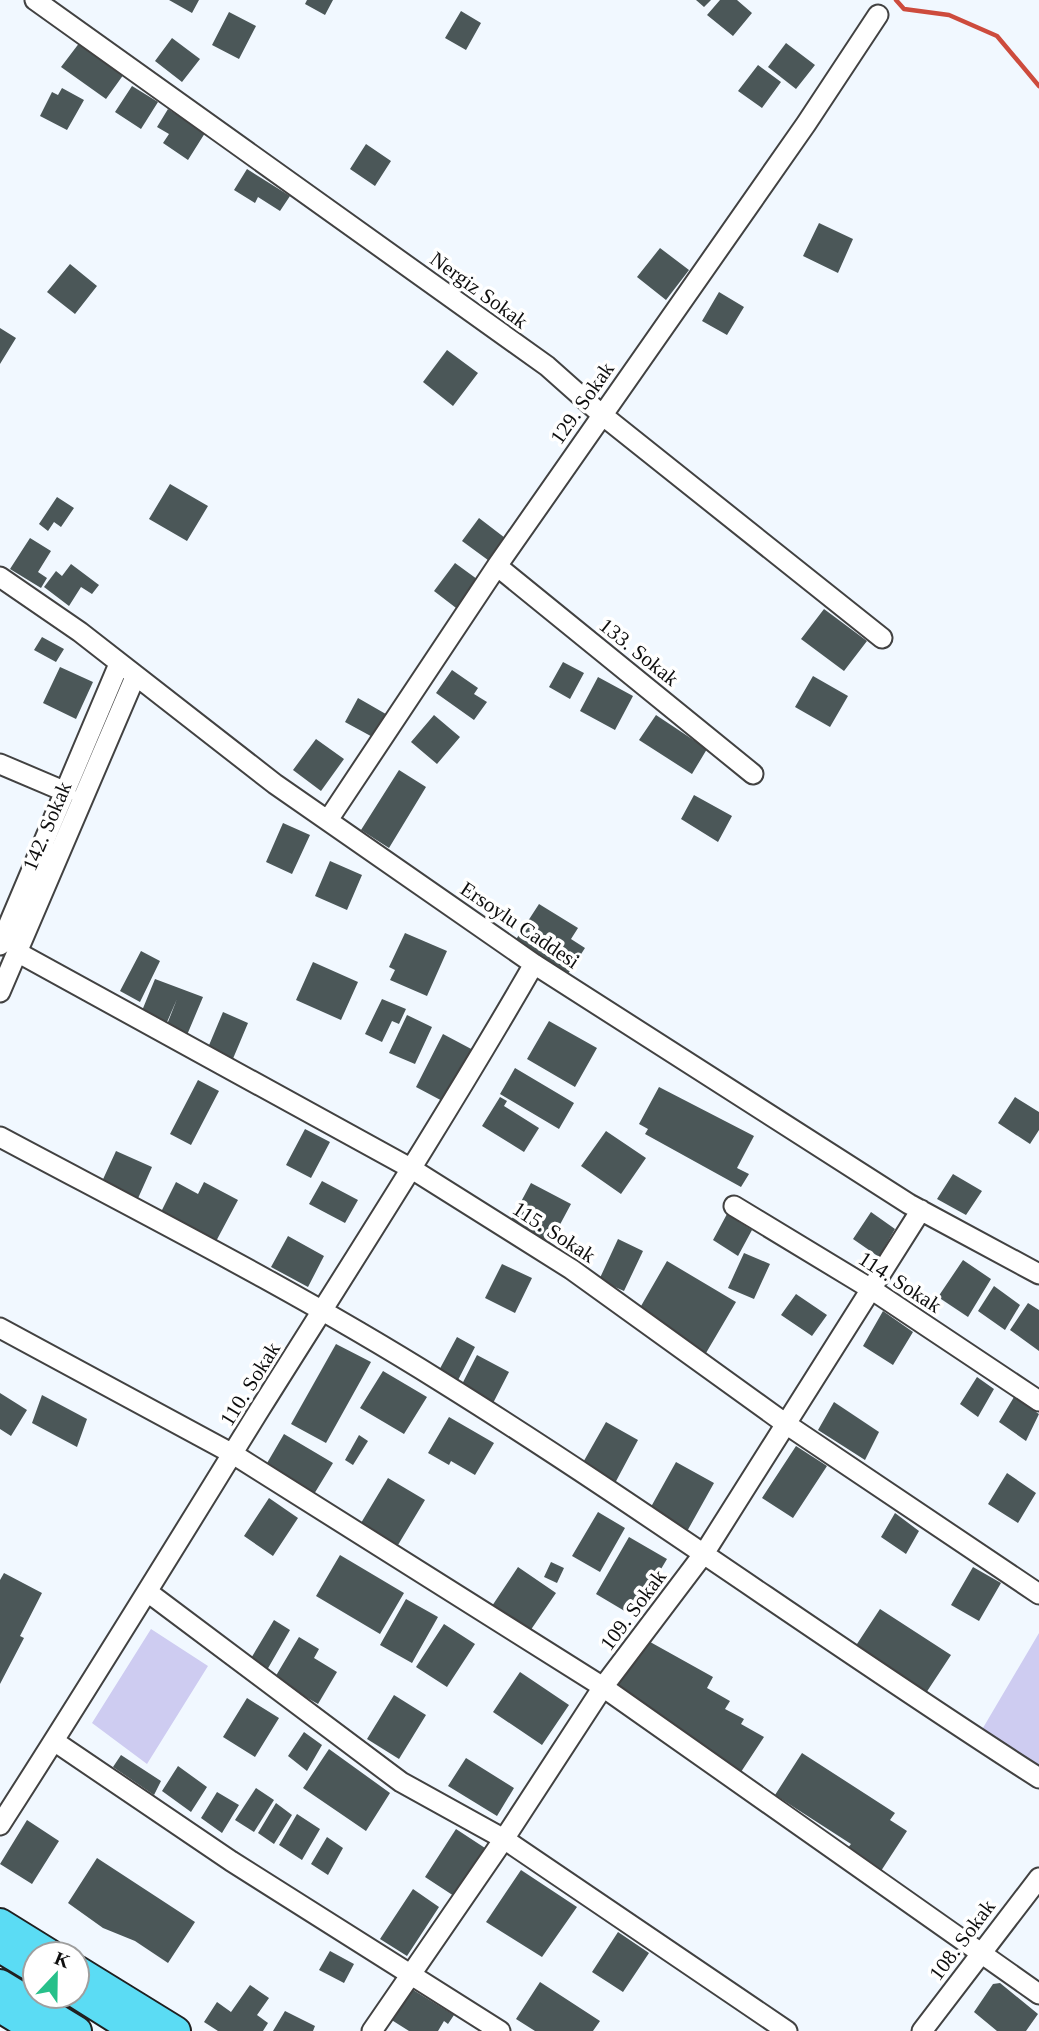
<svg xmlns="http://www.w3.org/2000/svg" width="1039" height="2031" font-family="Georgia,serif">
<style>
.pitch{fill:#ceccf1}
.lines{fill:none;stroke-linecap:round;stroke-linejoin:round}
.stream{stroke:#cd4b3d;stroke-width:4.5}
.building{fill:#4b5758}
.minor-casing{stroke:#424242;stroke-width:23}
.highway-casing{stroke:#202020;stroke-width:32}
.minor{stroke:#fff;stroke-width:19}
.highway{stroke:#5bdcf4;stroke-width:28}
.labels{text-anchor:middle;stroke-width:7;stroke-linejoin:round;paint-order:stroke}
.street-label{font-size:21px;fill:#0f0f0f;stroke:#fff}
</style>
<rect width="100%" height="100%" fill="#f1f8ff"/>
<!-- pitch -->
<path class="pitch" d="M 151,1629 L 208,1666 L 147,1764 L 92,1723 Z
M 1039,1633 L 1039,1768 L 980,1733 Z"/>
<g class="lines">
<!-- stream -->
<path class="stream" d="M 896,0 L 904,9 L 949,15 L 997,36 L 1039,86"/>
</g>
<!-- building -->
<path class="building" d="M 169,0 L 199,0 L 192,13 Z
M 307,0 L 333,0 L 325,15 L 305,4 Z
M 696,0 L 711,0 L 704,7 Z
M 720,0 L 737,0 L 752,13 L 733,36 L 707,15 Z
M 461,11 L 481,23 L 466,50 L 445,38 Z
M 229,12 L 256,26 L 239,59 L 212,45 Z
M 172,38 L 200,59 L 182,82 L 155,61 Z
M 80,42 L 124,74 L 106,99 L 61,67 Z
M 786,43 L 815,65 L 796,89 L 768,67 Z
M 758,65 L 781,82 L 762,108 L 738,91 Z
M 132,86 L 158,102 L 141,129 L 115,112 Z
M 62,88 L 84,100 L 67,130 L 40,116 L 52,92 L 58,95 Z
M 168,109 L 205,133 L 188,160 L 163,143 L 169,134 L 157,127 Z
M 366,144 L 391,161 L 375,186 L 350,169 Z
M 247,169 L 290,196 L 280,211 L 258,197 L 255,203 L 234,190 Z
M 819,223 L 853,239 L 838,273 L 803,256 Z
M 660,248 L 689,270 L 666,300 L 637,277 Z
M 70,264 L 97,286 L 75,314 L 47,292 Z
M 719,292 L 744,307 L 727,335 L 702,321 Z
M 0,328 L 16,338 L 0,364 Z
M 447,350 L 478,373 L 453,406 L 423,382 Z
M 170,484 L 208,506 L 187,541 L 149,519 Z
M 57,497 L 74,508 L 61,527 L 54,522 L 48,531 L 39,524 Z
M 479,518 L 509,541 L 492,563 L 462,541 Z
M 30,538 L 51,551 L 38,572 L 47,578 L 41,588 L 10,569 Z
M 455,563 L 481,582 L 460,611 L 434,591 Z
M 71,564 L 99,585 L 92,594 L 81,587 L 69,606 L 44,587 L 56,571 L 62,576 Z
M 824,609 L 867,641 L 844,671 L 801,639 Z
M 42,637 L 64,649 L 56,662 L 34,650 Z
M 563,662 L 584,673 L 570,699 L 549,687 Z
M 60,667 L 93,682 L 76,719 L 43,703 Z
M 452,670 L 478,688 L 474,694 L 487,702 L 474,720 L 436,693 Z
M 813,676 L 848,696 L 830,727 L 795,707 Z
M 598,677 L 633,696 L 615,730 L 580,711 Z
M 358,698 L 391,717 L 378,740 L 345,722 Z
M 434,715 L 460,737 L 437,764 L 411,742 Z
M 656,715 L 707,749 L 692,774 L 639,740 Z
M 316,739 L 344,759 L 321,791 L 293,770 Z
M 399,770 L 426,787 L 389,848 L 361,830 Z
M 694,795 L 732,816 L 718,842 L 681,819 Z
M 283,823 L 310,835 L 292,874 L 266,862 Z
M 330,861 L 362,875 L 347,910 L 315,896 Z
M 539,904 L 578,928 L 571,939 L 585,948 L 568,974 L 515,941 Z
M 405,933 L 447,951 L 427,996 L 390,980 L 395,970 L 389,967 Z
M 141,951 L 160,961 L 140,1002 L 120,991 Z
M 313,962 L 358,982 L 341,1020 L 296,1000 Z
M 155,979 L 203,997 L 187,1035 L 166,1027 L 177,999 L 164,1029 L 139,1018 Z
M 382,999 L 406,1009 L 399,1024 L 392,1021 L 382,1042 L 365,1034 Z
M 223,1012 L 248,1023 L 232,1061 L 207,1050 Z
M 407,1015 L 432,1027 L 415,1064 L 389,1053 Z
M 549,1021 L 597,1048 L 575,1087 L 527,1059 Z
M 443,1034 L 475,1051 L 448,1104 L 416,1087 Z
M 515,1068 L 574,1103 L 559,1129 L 500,1094 Z
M 198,1080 L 219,1091 L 191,1145 L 170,1134 Z
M 659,1087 L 754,1136 L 737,1168 L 749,1174 L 741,1187 L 645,1134 L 648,1129 L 639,1124 Z
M 500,1097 L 507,1101 L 504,1106 L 539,1128 L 524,1152 L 482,1126 Z
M 1015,1097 L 1039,1112 L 1039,1130 L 1030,1144 L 998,1123 Z
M 305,1129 L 330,1142 L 311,1178 L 286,1165 Z
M 606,1131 L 646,1158 L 621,1194 L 581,1166 Z
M 116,1151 L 152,1167 L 135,1205 L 99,1188 Z
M 953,1174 L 982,1191 L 966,1215 L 937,1199 Z
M 322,1181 L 358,1200 L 345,1223 L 309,1204 Z
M 176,1182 L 198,1194 L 204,1182 L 238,1200 L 213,1247 L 158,1218 Z
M 531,1183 L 571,1204 L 548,1247 L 508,1226 Z
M 871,1212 L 895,1229 L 879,1257 L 853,1239 Z
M 727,1214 L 752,1230 L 738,1256 L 713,1240 Z
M 288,1236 L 324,1256 L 308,1287 L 271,1267 Z
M 618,1239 L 643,1251 L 624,1291 L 599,1280 Z
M 744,1253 L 770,1264 L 754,1299 L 728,1288 Z
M 963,1260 L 991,1279 L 968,1317 L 938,1297 Z
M 667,1261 L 736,1302 L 706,1353 L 637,1313 Z
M 502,1264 L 532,1278 L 515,1313 L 485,1298 Z
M 994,1286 L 1020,1305 L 1005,1330 L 978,1311 Z
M 796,1294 L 827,1315 L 812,1336 L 781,1315 Z
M 1028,1303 L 1039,1310 L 1039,1351 L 1010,1330 Z
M 883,1311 L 913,1332 L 893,1365 L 863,1346 Z
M 457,1337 L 475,1347 L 456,1384 L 437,1374 Z
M 336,1344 L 371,1362 L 326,1443 L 291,1424 Z
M 477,1355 L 509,1372 L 490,1409 L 458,1392 Z
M 383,1371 L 427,1397 L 404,1434 L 360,1408 Z
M 977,1377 L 994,1389 L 978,1417 L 960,1404 Z
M 0,1393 L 27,1410 L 11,1436 L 0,1429 Z
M 42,1395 L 87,1419 L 77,1447 L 32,1423 Z
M 1014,1397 L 1039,1414 L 1026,1441 L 999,1422 Z
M 834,1402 L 879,1432 L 865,1460 L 818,1430 Z
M 449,1417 L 494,1443 L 475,1475 L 451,1461 L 449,1465 L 428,1453 Z
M 606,1422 L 638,1440 L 614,1485 L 581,1466 Z
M 284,1434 L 333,1463 L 311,1499 L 263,1470 Z
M 359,1435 L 368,1441 L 353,1465 L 345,1460 Z
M 796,1446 L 827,1466 L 793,1518 L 762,1498 Z
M 676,1462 L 714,1483 L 685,1535 L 647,1514 Z
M 1007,1473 L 1036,1493 L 1018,1523 L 988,1504 Z
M 388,1478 L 425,1500 L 398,1545 L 361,1523 Z
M 269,1498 L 298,1518 L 273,1556 L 244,1536 Z
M 598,1512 L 625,1528 L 600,1572 L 572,1556 Z
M 895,1513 L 919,1531 L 906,1554 L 881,1537 Z
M 629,1537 L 667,1559 L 633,1616 L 596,1594 Z
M 340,1555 L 404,1593 L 380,1634 L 316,1596 Z
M 551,1562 L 564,1568 L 557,1583 L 544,1577 Z
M 518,1567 L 556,1593 L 528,1634 L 490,1609 Z
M 973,1567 L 1001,1583 L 979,1621 L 951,1605 Z
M 4,1573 L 42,1593 L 20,1636 L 24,1638 L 0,1684 L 0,1580 Z
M 406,1599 L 438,1617 L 412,1663 L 380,1645 Z
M 880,1609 L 951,1655 L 926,1693 L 855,1647 Z
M 274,1620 L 290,1630 L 267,1670 L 250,1660 Z
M 444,1624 L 475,1644 L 447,1687 L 416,1667 Z
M 299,1637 L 319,1649 L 314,1658 L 337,1672 L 318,1704 L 274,1679 Z
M 643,1638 L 713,1677 L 707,1688 L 730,1701 L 725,1709 L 744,1719 L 741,1724 L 764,1737 L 739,1775 L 611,1687 Z
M 520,1672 L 569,1705 L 542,1745 L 493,1712 Z
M 394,1695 L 426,1715 L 399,1759 L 367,1739 Z
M 247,1698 L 279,1718 L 255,1757 L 223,1737 Z
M 304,1732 L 322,1745 L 307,1771 L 288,1756 Z
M 329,1749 L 390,1793 L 366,1831 L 303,1788 Z
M 802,1753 L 895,1813 L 890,1820 L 907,1831 L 881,1871 L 847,1849 L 851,1844 L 775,1795 Z
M 121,1755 L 161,1781 L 154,1795 L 113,1767 Z
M 466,1758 L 514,1788 L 497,1816 L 448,1786 Z
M 178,1766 L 207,1787 L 191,1812 L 162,1791 Z
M 256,1788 L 274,1800 L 254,1832 L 235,1820 Z
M 217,1792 L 239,1805 L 222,1833 L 201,1818 Z
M 276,1803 L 292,1815 L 274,1844 L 258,1833 Z
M 297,1814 L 320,1829 L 302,1860 L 279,1845 Z
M 27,1820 L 59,1841 L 32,1884 L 0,1864 Z
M 456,1829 L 485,1848 L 454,1896 L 425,1877 Z
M 327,1837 L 343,1848 L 328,1875 L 311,1864 Z
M 97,1858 L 195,1922 L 168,1963 L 135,1941 L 103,1928 L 68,1903 Z
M 521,1870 L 577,1907 L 542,1957 L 486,1922 Z
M 413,1889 L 439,1907 L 407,1956 L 380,1939 Z
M 618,1932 L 649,1953 L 623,1992 L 592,1972 Z
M 330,1951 L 354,1964 L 344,1983 L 319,1970 Z
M 540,1982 L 600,2021 L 593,2031 L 535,2031 L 516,2019 Z
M 1000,1983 L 1038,2014 L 1026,2031 L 997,2031 L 974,2012 L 993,1984 Z
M 250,1985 L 269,1998 L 257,2015 L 268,2023 L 263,2031 L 218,2031 L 204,2022 L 217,2002 L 231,2012 Z
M 410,1988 L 454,2015 L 448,2024 L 444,2021 L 438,2031 L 409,2031 L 390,2019 Z
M 285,2011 L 315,2026 L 313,2031 L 273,2031 Z"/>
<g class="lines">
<defs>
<path id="minor" d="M 35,0 L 547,366 L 601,414 L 882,638
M 497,566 L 753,774
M 0,577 L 80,632 L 275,784 L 534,964 L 909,1204 L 1039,1274
M 0,764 L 66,792
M 328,820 L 497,566 L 806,124 L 878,15
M 0,945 L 119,664
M 17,952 L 412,1169 L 571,1269 L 786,1424 L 1039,1594
M 0,992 L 135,677
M 0,1137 C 148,1216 298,1292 440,1381 C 644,1508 837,1649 1039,1778
M 734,1206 L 871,1289 L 1039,1401
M 0,1328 L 233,1454 L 603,1687 L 1039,1994
M 149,1593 L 401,1782 L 504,1839 L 787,2031
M 54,1741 L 231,1861 L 500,2031
M 0,1825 C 89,1687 174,1548 260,1409 C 353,1261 447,1115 534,964
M 372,2031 L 504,1839 L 603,1687 L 705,1552 L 921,1210
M 922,2031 L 1039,1878"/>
<path id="highway" d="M 0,1923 L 50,1954
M 0,1948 L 35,1969
M 77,1970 L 176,2031
M 0,1984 L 77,2031
M 77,1994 L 136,2031
M 0,2008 L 38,2031"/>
</defs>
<!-- minor casing -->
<use href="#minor" class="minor-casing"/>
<!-- highway casing -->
<use href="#highway" class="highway-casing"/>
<!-- minor -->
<use href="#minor" class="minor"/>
<!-- highway -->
<use href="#highway" class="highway"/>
</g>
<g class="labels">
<!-- street labels -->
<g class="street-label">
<text transform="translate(479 290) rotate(36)" y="7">Nergiz Sokak</text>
<text transform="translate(582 403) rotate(-55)" y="7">129. Sokak</text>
<text transform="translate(639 652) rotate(39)" y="7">133. Sokak</text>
<text transform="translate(47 826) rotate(-67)" y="7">142. Sokak</text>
<text transform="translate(520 925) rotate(34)" y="7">Ersoylu Caddesi</text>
<text transform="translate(554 1232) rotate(33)" y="7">115. Sokak</text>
<text transform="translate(900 1282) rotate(33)" y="7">114. Sokak</text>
<text transform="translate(250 1384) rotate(-58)" y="7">110. Sokak</text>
<text transform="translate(633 1610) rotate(-53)" y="7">109. Sokak</text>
<text transform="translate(962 1940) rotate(-53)" y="7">108. Sokak</text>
</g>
</g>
<!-- north arrow -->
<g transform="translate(56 1975) rotate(22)"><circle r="33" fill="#ffffff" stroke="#9f9f9f" stroke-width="2"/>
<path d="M0-5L12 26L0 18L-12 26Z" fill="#27c08a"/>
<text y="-10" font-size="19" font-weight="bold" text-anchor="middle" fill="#0f0f0f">K</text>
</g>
</svg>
